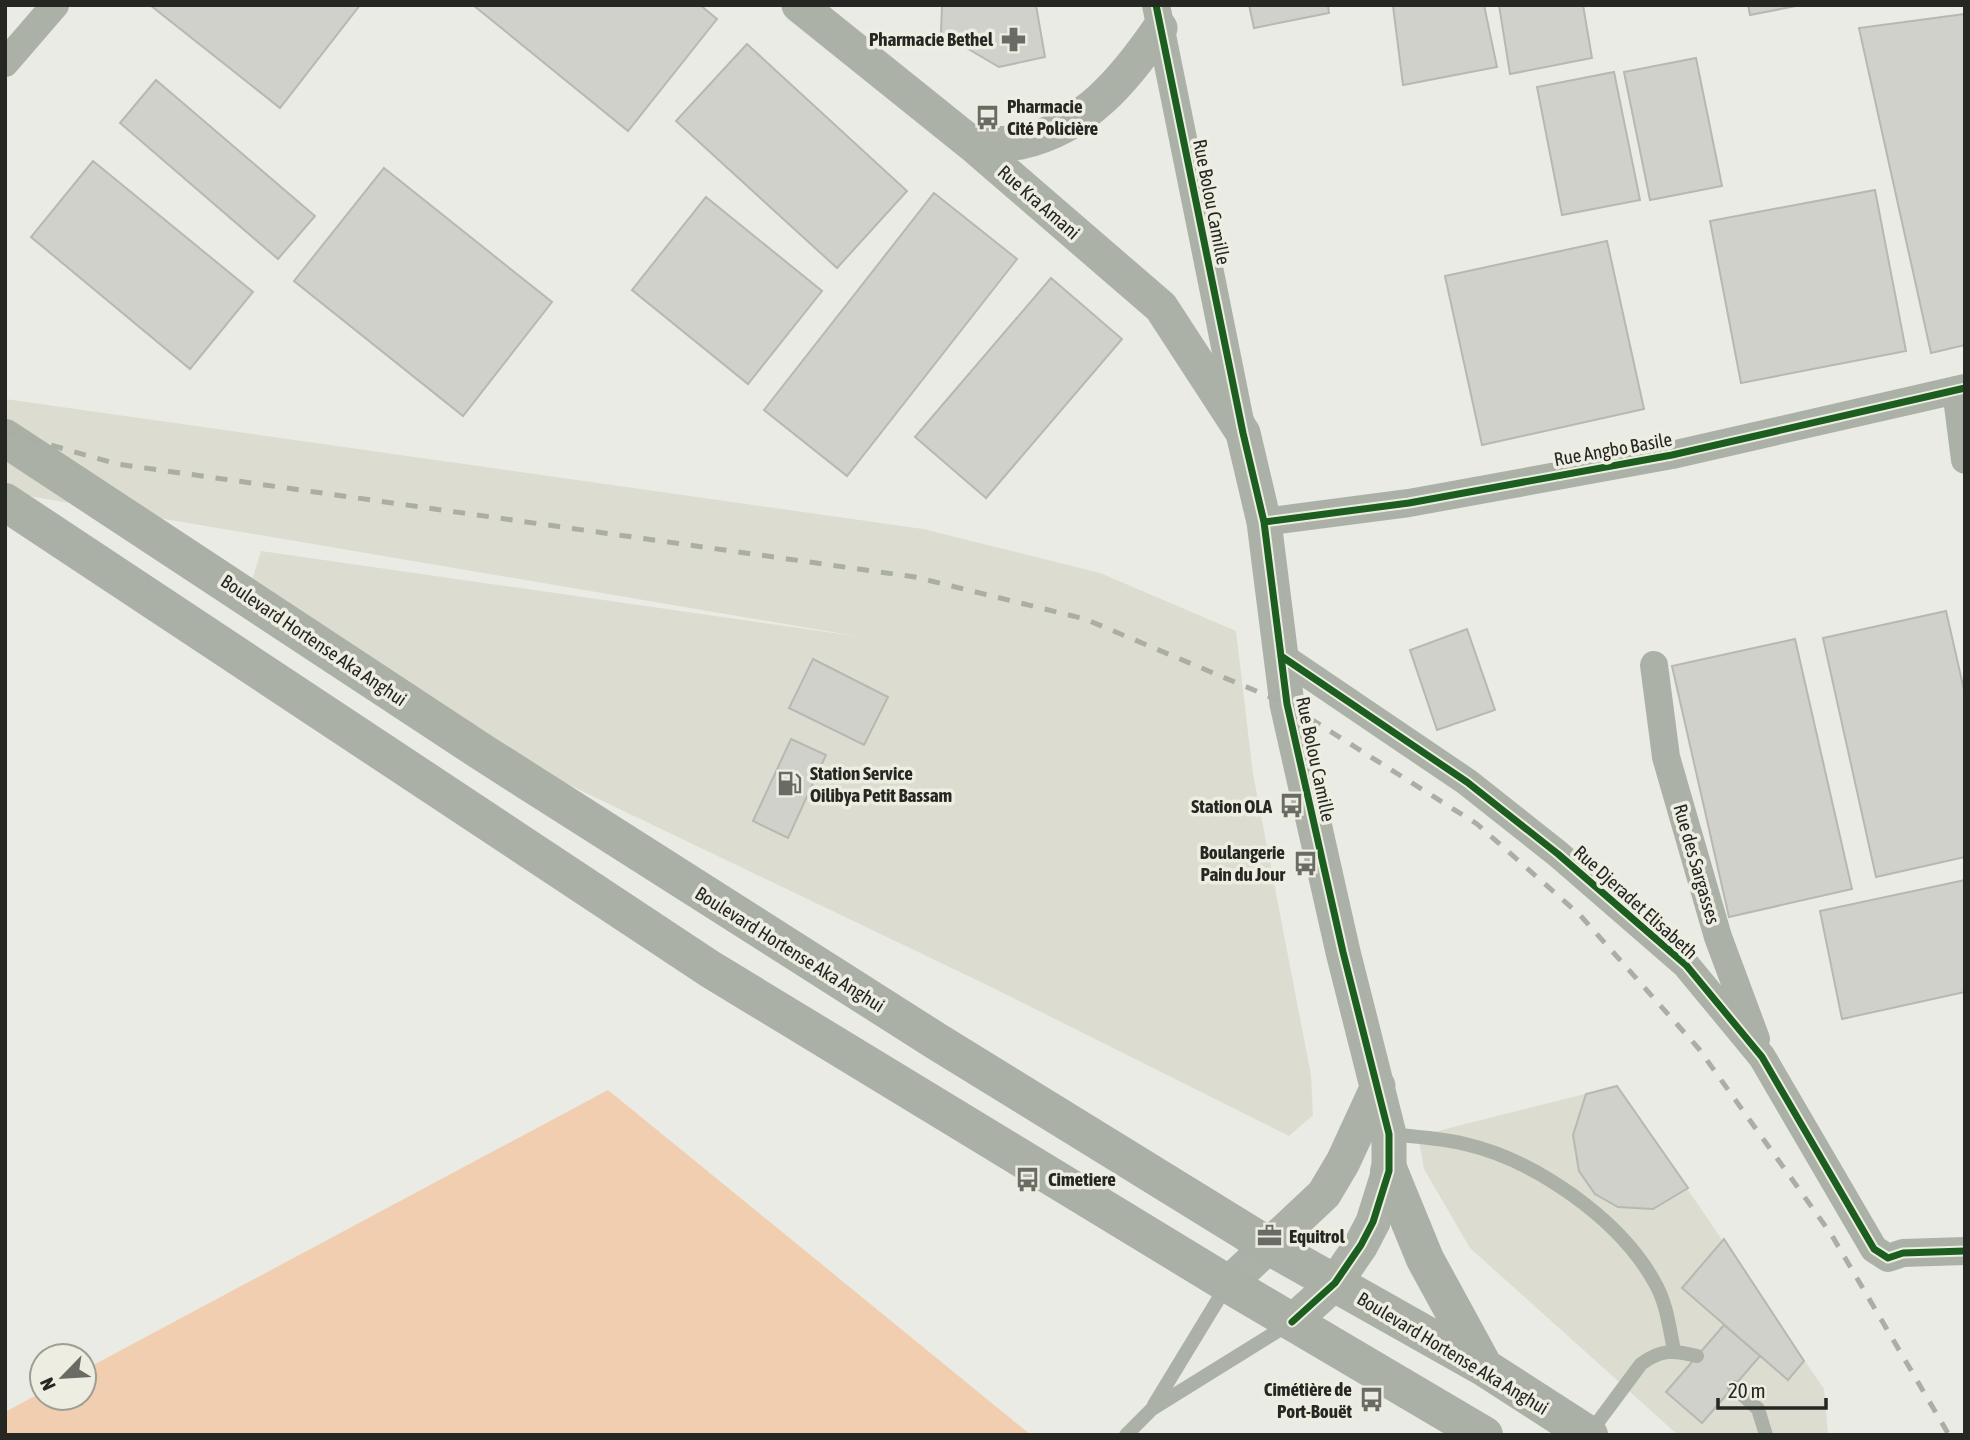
<svg xmlns="http://www.w3.org/2000/svg" width="1970" height="1440" font-family="'Asap Condensed',sans-serif">
<style>
.built{fill:#dcddd0}
.green{fill:#f1ceaf}
.building{fill:#d1d1cb;stroke:#b8b8b2;stroke-width:2}
.lines{fill:none;stroke-linecap:round;stroke-linejoin:round}
.service{stroke:#acb1a7;stroke-width:14}
.minor{stroke:#acb1a7;stroke-width:28}
.tertiary{stroke:#acb1a7;stroke-width:35}
.secondary{stroke:#aab0a5;stroke-width:38}
.rail{stroke:#aaaea5;stroke-width:5;stroke-dasharray:12 12;stroke-linecap:butt}
.cycleway-casing{stroke:#edeee1;stroke-width:11}
.cycleway{stroke:#1b5e20;stroke-width:7}
.labels{text-anchor:middle;stroke-width:7;stroke-linejoin:round;paint-order:stroke}
.poi-label{font-size:19px;font-weight:bold;fill:#262622;stroke:#edeee1;text-anchor:end}
.street-label{font-size:19px;fill:#262622;stroke:#edeee1}
</style>
<rect width="100%" height="100%" fill="#eaebe4"/>
<!-- built -->
<path class="built" d="M 5,399 L 923,529 L 1100,573 L 1236,631 L 1253,774 L 1311,1075 L 1313,1115 L 1289,1136 L 985,984 L 440,723 L 248,594 L 261,551 L 862,637 L 17,494 L 5,485 Z
M 1617,1086 L 1824,1389 L 1828,1435 L 1678,1435 L 1470,1248 L 1424,1169 L 1418,1136 Z"/>
<!-- green -->
<path class="green" d="M 608,1090 L 1031,1435 L 5,1435 L 5,1412 L 42,1392 L 42,1398 L 84,1398 L 84,1370 Z"/>
<!-- building -->
<path class="building" d="M 150,5 L 360,5 L 280,108 Z
M 473,5 L 700,5 L 717,19 L 628,131 Z
M 942,5 L 1036,5 L 1045,57 L 999,67 L 941,33 Z
M 1249,5 L 1328,5 L 1329,13 L 1254,28 Z
M 1484,5 L 1497,67 L 1403,85 L 1393,6 Z
M 1499,5 L 1583,5 L 1592,58 L 1510,74 Z
M 1748,5 L 1801,5 L 1750,15 Z
M 1965,14 L 1965,345 L 1931,353 L 1859,28 Z
M 747,44 L 907,191 L 837,268 L 676,121 Z
M 1696,58 L 1722,186 L 1650,200 L 1624,72 Z
M 1614,72 L 1640,200 L 1562,215 L 1537,87 Z
M 156,80 L 315,216 L 278,259 L 120,123 Z
M 93,161 L 253,292 L 190,369 L 31,237 Z
M 384,168 L 552,302 L 463,416 L 294,281 Z
M 1875,190 L 1906,351 L 1741,383 L 1710,221 Z
M 934,193 L 1017,259 L 847,476 L 764,410 Z
M 706,197 L 822,291 L 748,384 L 632,290 Z
M 1607,241 L 1644,409 L 1482,445 L 1445,276 Z
M 1051,278 L 1122,339 L 986,498 L 915,437 Z
M 1946,611 L 1965,694 L 1965,857 L 1876,877 L 1823,638 Z
M 1467,629 L 1495,710 L 1437,730 L 1410,650 Z
M 1795,639 L 1852,889 L 1729,917 L 1672,666 Z
M 813,659 L 888,697 L 864,745 L 789,708 Z
M 791,739 L 826,755 L 788,838 L 753,821 Z
M 1965,880 L 1965,992 L 1842,1019 L 1820,911 Z
M 1617,1086 L 1688,1188 L 1653,1209 L 1618,1207 L 1595,1194 L 1579,1171 L 1573,1135 L 1586,1094 Z
M 1724,1239 L 1804,1361 L 1788,1380 L 1682,1288 Z
M 1724,1325 L 1760,1356 L 1702,1423 L 1666,1392 Z"/>
<g class="lines">
<!-- service -->
<path class="service" d="M 1390,1134 C 1415,1137 1441,1138 1465,1144 C 1535,1160 1620,1219 1655,1283 C 1667,1304 1669,1327 1674,1350
M 1734,1387 L 1758,1409 L 1766,1435
M 1154,1405 L 1227,1285
M 1589,1434 L 1641,1364 C 1661,1349 1674,1350 1697,1356
M 1126,1435 L 1152,1409 L 1289,1324"/>
<!-- minor -->
<path class="minor" d="M 1156,5 L 1240,421
M 5,63 L 55,5
M 1956,390 L 1965,460
M 1264,522 L 1409,503 L 1672,455 L 1965,388
M 1281,656 L 1467,782 L 1558,854 L 1686,965 L 1762,1057 L 1874,1249 L 1888,1258 L 1903,1253 L 1965,1251
M 1654,665 L 1666,757 L 1718,937 L 1756,1039"/>
<!-- tertiary -->
<path class="tertiary" d="M 799,5 L 972,144 L 1161,307 L 1243,433 L 1264,522 L 1287,704 L 1343,952 L 1389,1134 L 1389,1171 L 1373,1222 L 1361,1245 L 1335,1283 L 1292,1322
M 972,144 C 988,143 1005,145 1021,142 C 1085,128 1125,79 1160,28
M 1228,1284 L 1324,1194 L 1343,1162 L 1378,1086"/>
<!-- secondary -->
<path class="secondary" d="M 5,438 L 485,754 L 936,1041 L 1267,1245 L 1485,1368 L 1589,1435
M 5,502 L 710,969 L 1228,1284 L 1484,1435
M 1389,1171 L 1425,1259 L 1484,1367"/>
<!-- rail -->
<path class="rail" d="M 5,432 L 117,464 L 915,577 L 1085,619 L 1287,704 L 1477,824 L 1580,915 L 1699,1049 L 1831,1234 L 1949,1435"/>
<defs>
<path id="cycleway" d="M 1156,5 L 1243,433 L 1264,522 L 1287,704 L 1343,952 L 1389,1134 L 1389,1171 L 1373,1222 L 1361,1245 L 1335,1283 L 1292,1322
M 1264,522 L 1409,503 L 1672,455 L 1965,388
M 1281,656 L 1467,782 L 1558,854 L 1686,965 L 1762,1057 L 1874,1249 L 1888,1258 L 1903,1253 L 1965,1251"/>
</defs>
<!-- cycleway casing -->
<use href="#cycleway" class="cycleway-casing"/>
<!-- cycleway -->
<use href="#cycleway" class="cycleway"/>
</g>
<!-- icons -->
<defs>
<symbol id="pharmacy-bare" viewBox="-9 -9 18 18"><path d="M-2-6h4v4h4v4h-4v4h-4v-4h-4v-4h4Z" fill="#6b6b66" stroke="#edeee1" stroke-width="2.5" paint-order="stroke"/></symbol>
<symbol id="bus-bare" viewBox="-9 -9 18 18"><path d="M-5-6H5V4H4V6H2V4H-2V6H-4V4H-5ZM-3.5-4V0h7V-4ZM-3.5 1.2v1.5H-2V1.2ZM2 1.2v1.5H3.5V1.2Z" fill="#6b6b66" stroke="#edeee1" stroke-width="2.5" paint-order="stroke"/></symbol>
<symbol id="fuel-bare" viewBox="-9 -9 18 18"><path d="M-5.5-6h7V0h2V4h1.3V-2.5L3-4.5l.8-.8L6-3V5H2.5V1h-1V6h-7ZM-4.2-4.7v3.2H.2V-4.7Z" fill="#6b6b66" stroke="#edeee1" stroke-width="2.5" paint-order="stroke"/></symbol>
<symbol id="office-bare" viewBox="-9 -9 18 18"><path d="M-6-3h4V-5.5h4V-3h4V5H-6ZM-1-4.5V-3h2v-1.5ZM-6 0V1H6V0Z" fill="#6b6b66" stroke="#edeee1" stroke-width="2.5" paint-order="stroke"/></symbol>
</defs>
<g fill-rule="evenodd">
<use href="#pharmacy-bare" x="996" y="22" width="35" height="35"/>
<use href="#bus-bare" x="970" y="100" width="35" height="35"/>
<use href="#fuel-bare" x="772" y="766" width="35" height="35"/>
<use href="#bus-bare" x="1274" y="788" width="35" height="35"/>
<use href="#bus-bare" x="1288" y="846" width="35" height="35"/>
<use href="#bus-bare" x="1010" y="1162" width="35" height="35"/>
<use href="#office-bare" x="1252" y="1218" width="35" height="35"/>
<use href="#bus-bare" x="1354" y="1382" width="35" height="35"/>
</g>
<g class="labels">
<!-- poi labels -->
<g class="poi-label">
<text x="993" y="46">Pharmacie Bethel</text>
<text x="1007" y="113" text-anchor="start">Pharmacie<tspan x="1007" dy="22">Cité Policière</tspan></text>
<text x="810" y="780" text-anchor="start">Station Service<tspan x="810" dy="22">Oilibya Petit Bassam</tspan></text>
<text x="1272" y="813">Station OLA</text>
<text x="1285" y="859">Boulangerie<tspan x="1285" dy="22">Pain du Jour</tspan></text>
<text x="1048" y="1186" text-anchor="start">Cimetiere</text>
<text x="1289" y="1243" text-anchor="start">Equitrol</text>
<text x="1352" y="1396">Cimétière de<tspan x="1352" dy="22">Port-Bouët</tspan></text>
</g>
<!-- street labels -->
<g class="street-label">
<text transform="translate(1039 202) rotate(41)" y="7">Rue Kra Amani</text>
<text transform="translate(1212 202) rotate(79)" y="7">Rue Bolou Camille</text>
<text transform="translate(1613 449) rotate(-10)" y="7">Rue Angbo Basile</text>
<text transform="translate(314 640) rotate(34)" y="7">Boulevard Hortense Aka Anghui</text>
<text transform="translate(1316 759) rotate(78)" y="7">Rue Bolou Camille</text>
<text transform="translate(1697 864) rotate(74)" y="7">Rue des Sargasses</text>
<text transform="translate(1636 902) rotate(42)" y="7">Rue Djeradet Elisabeth</text>
<text transform="translate(790 949) rotate(32)" y="7">Boulevard Hortense Aka Anghui</text>
<text transform="translate(1453 1353) rotate(31)" y="7">Boulevard Hortense Aka Anghui</text>
</g>
</g>
<!-- border -->
<rect width="1970" height="1440" fill="none" stroke="#262622" stroke-width="14"/>
<!-- north arrow -->
<g transform="translate(63 1377) rotate(245)"><circle r="33" fill="#edeee1" stroke="#9d9e95" stroke-width="2"/>
<path d="M0-5L12 26L0 18L-12 26Z" fill="#6b6b66"/>
<text y="-10" font-size="19" font-weight="bold" text-anchor="middle" fill="#262622">N</text>
</g>
<!-- scale -->
<path d="M1718 1398v10h108v-10" fill="none" stroke="#262622" stroke-width="3.5"/>
<text x="1728" y="1398" font-size="21" fill="#262622" stroke="#edeee1" stroke-width="5" paint-order="stroke">20 m</text>
</svg>
